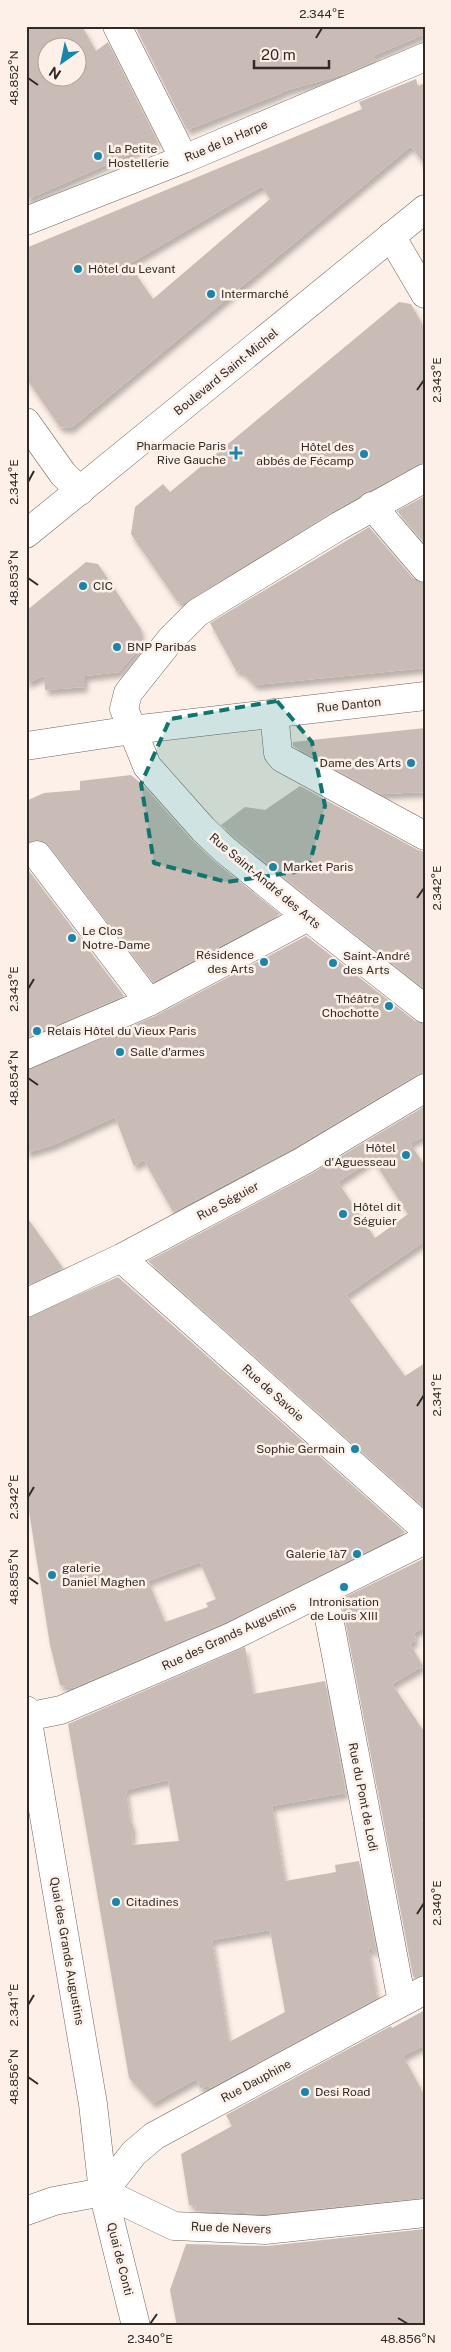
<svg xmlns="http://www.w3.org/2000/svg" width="451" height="2352" font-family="'Public Sans',sans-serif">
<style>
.building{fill:#c9bcb6;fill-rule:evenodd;filter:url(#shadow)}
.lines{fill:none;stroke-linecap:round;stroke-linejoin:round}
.minor-casing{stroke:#70645f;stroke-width:29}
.major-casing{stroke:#70645f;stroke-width:29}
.minor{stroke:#fff;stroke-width:28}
.major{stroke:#fff;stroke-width:28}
.marked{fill:#0f766e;fill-opacity:0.2;stroke:#0f766e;stroke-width:4;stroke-dasharray:10 6;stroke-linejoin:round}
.ticks{fill:none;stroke:#302b28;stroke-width:2}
.poi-dot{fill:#1686ad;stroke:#fdf0e9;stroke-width:2}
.labels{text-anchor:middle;stroke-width:5;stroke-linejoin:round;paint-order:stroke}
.street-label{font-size:12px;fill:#302b28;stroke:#fdf0e9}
.poi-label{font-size:12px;fill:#302b28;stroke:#fdf0e9;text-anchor:start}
.neatline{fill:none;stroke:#302b28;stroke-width:2}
.ticks-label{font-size:12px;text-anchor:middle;fill:#302b28}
</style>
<defs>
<filter id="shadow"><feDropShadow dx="3" dy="5.5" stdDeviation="2.5" flood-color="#0004"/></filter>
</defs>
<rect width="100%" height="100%" fill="#fdf0e9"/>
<!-- building -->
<path class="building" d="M 26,26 L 82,26 L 96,51 L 108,42 L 158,142 L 26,200 ZM 48,48 L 78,48 L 78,78 L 48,78 Z
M 135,26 L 425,26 L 425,34 L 373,56 L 377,60 L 348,73 L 281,92 L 282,93 L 187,130 Z
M 416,79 L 418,86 L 425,83 L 425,165 L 411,146 L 71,428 L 60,427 L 26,378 L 26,248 L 362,109 L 359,102 ZM 262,186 L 270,199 L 153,299 L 129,264 Z
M 399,302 L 411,304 L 425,329 L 425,462 L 362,494 L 185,603 L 177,601 L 131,534 L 135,507 L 163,484 L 170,492 Z
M 425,496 L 425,544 L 397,511 Z
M 369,527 L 413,578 L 425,583 L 425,668 L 255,685 L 240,670 L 237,672 L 210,623 Z
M 86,562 L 98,564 L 141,629 L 141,646 L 119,672 L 85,676 L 85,687 L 45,690 L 44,676 L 26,683 L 26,611 Z
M 425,728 L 425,792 L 381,794 L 293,746 L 293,742 Z
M 131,775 L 143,785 L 191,839 L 214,861 L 280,914 L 153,982 L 49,846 L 43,841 L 36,840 L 26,844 L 26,801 L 44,793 L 80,790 L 80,781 Z
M 300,786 L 418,850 L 425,852 L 425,989 L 318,905 L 221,825 L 245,807 L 265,810 Z
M 26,867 L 124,996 L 26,1038 Z
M 306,936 L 415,1021 L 425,1024 L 425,1072 L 417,1075 L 295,1147 L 173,1212 L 144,1160 L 134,1166 L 115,1117 L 53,1145 L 26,1153 L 26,1070 L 155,1016 Z
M 425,1106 L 425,1136 L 410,1143 L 425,1166 L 425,1241 L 346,1295 L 405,1376 L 425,1363 L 425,1508 L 148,1261 L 311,1174 ZM 373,1159 L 408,1214 L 375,1238 L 338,1182 Z
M 26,1216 L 63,1268 L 26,1286 Z
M 118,1277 L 405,1532 L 226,1622 L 73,1688 L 60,1685 L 50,1645 L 26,1492 L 26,1318 ZM 200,1562 L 216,1599 L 206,1603 L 208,1607 L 165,1622 L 148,1581 Z
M 425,1558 L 425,1627 L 414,1633 L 416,1640 L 410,1644 L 423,1666 L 392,1684 L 425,1733 L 425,1816 L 422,1819 L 425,1832 L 425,1974 L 415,1978 L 413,1976 L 341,1599 Z
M 245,1647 L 253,1694 L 325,1681 L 346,1793 L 272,1806 L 285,1881 L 336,1872 L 335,1865 L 359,1861 L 377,1953 L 368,1947 L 377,1998 L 210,2088 L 208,2085 L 201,2089 L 196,2079 L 153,2103 L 129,2078 L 68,1724 ZM 168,1780 L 179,1841 L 132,1845 L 133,1825 L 130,1821 L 126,1790 ZM 270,1930 L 285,2012 L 229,2042 L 212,1940 Z
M 425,2010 L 425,2045 L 403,2056 L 425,2096 L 425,2198 L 265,2214 L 195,2211 L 196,2205 L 189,2205 L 181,2154 L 232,2126 L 226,2115 L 391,2026 L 392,2028 Z
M 425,2229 L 425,2324 L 407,2326 L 177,2326 L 170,2290 L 186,2244 L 267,2246 Z"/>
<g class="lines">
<defs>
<path id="minor" d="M 117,26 L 184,159
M 26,221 L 184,159 L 425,57
M 391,236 L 425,294
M 26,422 L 63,474 L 80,491
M 425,478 L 339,526 L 197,613 L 171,639 L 128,693 L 124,709 L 147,766 L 203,829 L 225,850 L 308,917 L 425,1009
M 372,506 L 425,568
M 274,713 L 278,753 L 282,758 L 425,836
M 26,746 L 132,730 L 425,696
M 37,855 L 149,1002
M 26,1055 L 149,1002 L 308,917
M 121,1258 L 425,1529
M 26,1303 L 121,1258 L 303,1161 L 425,1088
M 324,1592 L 402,2002
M 26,1717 L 61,1710 L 233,1636 L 425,1540
M 103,2192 L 134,2153 L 154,2136 L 425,1990
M 103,2192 L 174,2226 L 265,2230 L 425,2213
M 26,2211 L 54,2201 L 103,2192"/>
<path id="major" d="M 26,534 L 425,209
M 26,1710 L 93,2104 L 103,2192 L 136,2326"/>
</defs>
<!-- minor casing -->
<use href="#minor" class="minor-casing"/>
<!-- major casing -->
<use href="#major" class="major-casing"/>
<!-- minor -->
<use href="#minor" class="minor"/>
<!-- major -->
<use href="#major" class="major"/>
</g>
<!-- marked area -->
<path class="marked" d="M 277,701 L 312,742 L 325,806 L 308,870 L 227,882 L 154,863 L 141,784 L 170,719 Z"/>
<!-- ticks -->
<path class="ticks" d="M 316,38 L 322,28M 28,78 L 38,85M 417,390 L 424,380M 28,482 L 34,471M 28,578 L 38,585M 417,898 L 424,888M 28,989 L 34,979M 28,1078 L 38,1085M 417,1406 L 424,1395M 28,1497 L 34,1487M 28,1577 L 38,1584M 417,1914 L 424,1903M 28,2005 L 34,1995M 28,2077 L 38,2084M 398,2318 L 408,2324M 150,2324 L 157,2314"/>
<!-- markers -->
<g class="poi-dot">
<circle cx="98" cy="156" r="5"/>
<circle cx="78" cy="269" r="5"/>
<circle cx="211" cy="294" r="5"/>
<path d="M233.5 445.5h5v5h5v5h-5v5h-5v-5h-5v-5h5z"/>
<circle cx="364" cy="454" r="5"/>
<circle cx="83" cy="586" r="5"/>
<circle cx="117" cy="647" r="5"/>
<circle cx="411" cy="763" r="5"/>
<circle cx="273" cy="867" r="5"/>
<circle cx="72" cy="938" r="5"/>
<circle cx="264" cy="962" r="5"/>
<circle cx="333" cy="963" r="5"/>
<circle cx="389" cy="1006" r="5"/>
<circle cx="37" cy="1031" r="5"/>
<circle cx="120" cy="1052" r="5"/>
<circle cx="406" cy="1155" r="5"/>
<circle cx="343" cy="1214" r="5"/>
<circle cx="355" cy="1449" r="5"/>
<circle cx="357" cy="1554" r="5"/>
<circle cx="52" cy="1575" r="5"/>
<circle cx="344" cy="1587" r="5"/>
<circle cx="116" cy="1902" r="5"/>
<circle cx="305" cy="2092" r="5"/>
</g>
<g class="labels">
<!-- street labels -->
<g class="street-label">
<text transform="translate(226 141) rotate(-23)" y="4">Rue de la Harpe</text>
<text transform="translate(226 372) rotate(-39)" y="4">Boulevard Saint-Michel</text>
<text transform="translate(349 705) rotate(-6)" y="4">Rue Danton</text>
<text transform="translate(265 881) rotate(40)" y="4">Rue Saint-André des Arts</text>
<text transform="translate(228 1201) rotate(-28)" y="4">Rue Séguier</text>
<text transform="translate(273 1393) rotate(42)" y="4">Rue de Savoie</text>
<text transform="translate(229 1636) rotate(-25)" y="4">Rue des Grands Augustins</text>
<text transform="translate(363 1797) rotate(79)" y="4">Rue du Pont de Lodi</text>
<text transform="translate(67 1951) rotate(80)" y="4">Quai des Grands Augustins</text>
<text transform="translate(256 2081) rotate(-28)" y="4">Rue Dauphine</text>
<text transform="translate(231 2228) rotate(2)" y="4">Rue de Nevers</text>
<text transform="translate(120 2259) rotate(76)" y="4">Quai de Conti</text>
</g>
<!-- poi labels -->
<g class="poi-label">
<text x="108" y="153">La Petite<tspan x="108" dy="14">Hostellerie</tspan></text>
<text x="88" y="273">Hôtel du Levant</text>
<text x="221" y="298">Intermarché</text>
<text x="226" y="450" text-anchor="end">Pharmacie Paris<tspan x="226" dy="14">Rive Gauche</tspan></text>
<text x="354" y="451" text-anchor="end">Hôtel des<tspan x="354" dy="14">abbés de Fécamp</tspan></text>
<text x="93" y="590">CIC</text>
<text x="127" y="651">BNP Paribas</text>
<text x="401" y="767" text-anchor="end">Dame des Arts</text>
<text x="283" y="871">Market Paris</text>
<text x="82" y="935">Le Clos<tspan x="82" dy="14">Notre-Dame</tspan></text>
<text x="254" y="959" text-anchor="end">Résidence<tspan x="254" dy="14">des Arts</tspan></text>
<text x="343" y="960">Saint-André<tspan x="343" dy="14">des Arts</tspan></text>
<text x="379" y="1003" text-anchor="end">Théâtre<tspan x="379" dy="14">Chochotte</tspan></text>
<text x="47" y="1035">Relais Hôtel du Vieux Paris</text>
<text x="130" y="1056">Salle d'armes</text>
<text x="396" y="1152" text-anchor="end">Hôtel<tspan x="396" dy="14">d'Aguesseau</tspan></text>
<text x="353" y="1211">Hôtel dit<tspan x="353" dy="14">Séguier</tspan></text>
<text x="345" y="1453" text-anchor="end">Sophie Germain</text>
<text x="347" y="1558" text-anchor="end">Galerie 1à7</text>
<text x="62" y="1572">galerie<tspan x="62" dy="14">Daniel Maghen</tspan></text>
<text x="344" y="1606" text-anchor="middle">Intronisation<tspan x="344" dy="14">de Louis XIII</tspan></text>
<text x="126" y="1906">Citadines</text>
<text x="315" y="2096">Desi Road</text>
</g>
</g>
<!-- border -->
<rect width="451" height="2352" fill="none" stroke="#fdf0e9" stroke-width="55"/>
<!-- north arrow -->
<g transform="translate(62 62) rotate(213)"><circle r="24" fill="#fdf0e9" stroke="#aba19c"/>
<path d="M0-4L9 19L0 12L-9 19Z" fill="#1686ad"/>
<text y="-8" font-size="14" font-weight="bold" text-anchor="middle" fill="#302b28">N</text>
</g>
<!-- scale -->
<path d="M254 60v8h75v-8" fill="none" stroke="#302b28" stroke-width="2.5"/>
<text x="261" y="60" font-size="15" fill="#302b28" stroke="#fdf0e9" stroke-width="4" paint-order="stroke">20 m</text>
<rect x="28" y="28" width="396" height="2296" class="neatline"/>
<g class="ticks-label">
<text x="322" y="18">2.344°E</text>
<text transform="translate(14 78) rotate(-90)" y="4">48.852°N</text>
<text transform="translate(437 380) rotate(-90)" y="4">2.343°E</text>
<text transform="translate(14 482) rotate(-90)" y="4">2.344°E</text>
<text transform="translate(14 578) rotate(-90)" y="4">48.853°N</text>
<text transform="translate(437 888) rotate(-90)" y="4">2.342°E</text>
<text transform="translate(14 989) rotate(-90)" y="4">2.343°E</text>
<text transform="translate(14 1078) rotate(-90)" y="4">48.854°N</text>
<text transform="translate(437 1395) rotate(-90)" y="4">2.341°E</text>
<text transform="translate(14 1497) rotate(-90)" y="4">2.342°E</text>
<text transform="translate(14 1577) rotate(-90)" y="4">48.855°N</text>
<text transform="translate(437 1903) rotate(-90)" y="4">2.340°E</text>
<text transform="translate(14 2005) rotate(-90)" y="4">2.341°E</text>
<text transform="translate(14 2077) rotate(-90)" y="4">48.856°N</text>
<text x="150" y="2343">2.340°E</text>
<text x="408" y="2343">48.856°N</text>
</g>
</svg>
